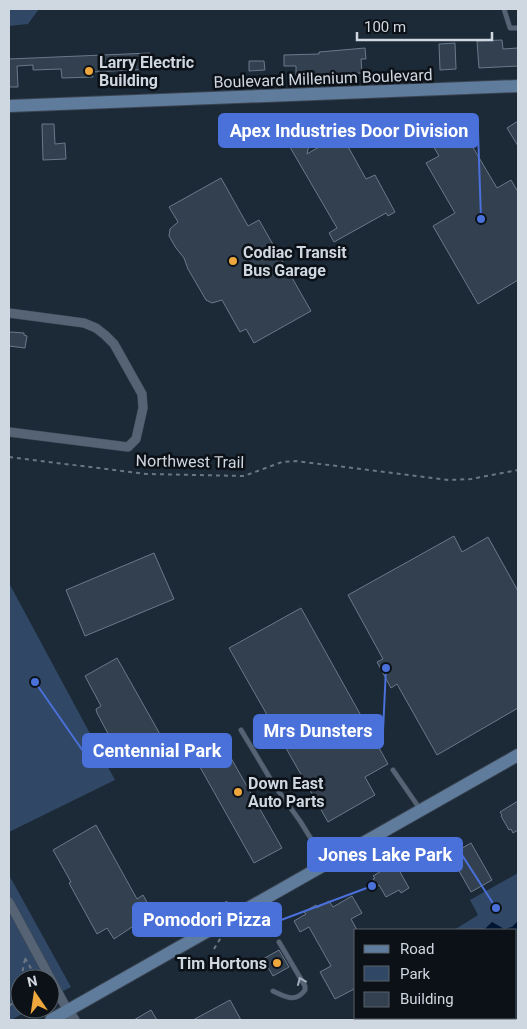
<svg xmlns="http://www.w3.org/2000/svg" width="527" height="1029" font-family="Roboto,sans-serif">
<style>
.green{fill:#304865}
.water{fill:#001534}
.building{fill:#334050;stroke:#6a798a}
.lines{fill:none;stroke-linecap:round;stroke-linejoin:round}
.service-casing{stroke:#3a4451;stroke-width:5.5}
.minor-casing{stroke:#3a4451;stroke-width:10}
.tertiary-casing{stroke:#3a4451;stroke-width:12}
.secondary-casing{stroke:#3a4451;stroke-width:14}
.path{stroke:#6c7683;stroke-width:2;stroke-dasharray:4 4;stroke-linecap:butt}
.service{stroke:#556374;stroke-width:4.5}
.minor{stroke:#556374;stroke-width:9}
.tertiary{stroke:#556374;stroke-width:11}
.secondary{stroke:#607c9c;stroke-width:12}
.oneway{stroke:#a4aebb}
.poi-dot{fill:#eea73d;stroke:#0b1117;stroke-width:2}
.labels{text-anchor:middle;stroke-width:5;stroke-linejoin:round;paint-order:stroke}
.poi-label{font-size:16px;font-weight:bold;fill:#cfd7e1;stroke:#0b1117;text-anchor:start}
.street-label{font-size:16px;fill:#cfd7e1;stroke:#0b1117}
.leader{fill:none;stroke:#4a70da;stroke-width:2}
.callout-dot{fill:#4a70da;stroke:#0b1117;stroke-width:2}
.callout{fill:#4a70da;stroke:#4a70da;stroke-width:2}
.callout-label{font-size:18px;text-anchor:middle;font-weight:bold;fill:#fff}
</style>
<rect width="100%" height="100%" fill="#1c2937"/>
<!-- green -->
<path class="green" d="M 9,9 L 39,9 L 28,24 L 9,26 Z
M 9,583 L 115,780 L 9,832 Z
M 518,873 L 518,921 L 512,927 L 504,929 L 492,922 L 484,930 L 454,930 L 478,915 L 470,900 Z
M 9,875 L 71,987 L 50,998 L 50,979 L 20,979 L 20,1009 L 31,1009 L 11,1020 L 9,1020 Z"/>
<!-- water -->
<path class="water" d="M 518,921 L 518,1020 L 412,1020 L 414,1018 L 516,1018 L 516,930 L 484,930 L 492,922 L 504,929 L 512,927 Z"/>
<!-- building -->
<path class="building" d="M 502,40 L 503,49 L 518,48 L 518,66 L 479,68 L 477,41 Z
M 455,43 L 456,69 L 440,70 L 439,44 Z
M 365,48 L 366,59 L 361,59 L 362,73 L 296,76 L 296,66 L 284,66 L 284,55 L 319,54 L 319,52 Z
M 150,53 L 150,69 L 92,72 L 93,77 L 62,78 L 61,69 L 33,70 L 33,65 L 17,66 L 18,87 L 9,87 L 9,59 Z
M 249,61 L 264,61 L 265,70 L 249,71 Z
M 518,121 L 518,146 L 507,128 Z
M 42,124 L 54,124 L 55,144 L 65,143 L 66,159 L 43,160 Z
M 313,127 L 307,154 L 341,134 L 366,179 L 375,175 L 395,212 L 388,216 L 386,213 L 334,242 L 329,233 L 337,228 L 287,142 Z
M 450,134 L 456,145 L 468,139 L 497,188 L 511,180 L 518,192 L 518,280 L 478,304 L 433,226 L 455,213 L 426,163 L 439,156 L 432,144 Z
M 221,178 L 248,226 L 259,220 L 311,311 L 254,343 L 246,329 L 240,332 L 222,300 L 212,303 L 206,300 L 188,269 L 184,258 L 176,248 L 169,236 L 170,229 L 178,222 L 169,207 Z
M 11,332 L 24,333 L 24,335 L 27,336 L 25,348 L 9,346 L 9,333 Z
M 454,536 L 462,552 L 488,537 L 518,591 L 518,708 L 437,755 L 397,684 L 391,688 L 377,662 L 383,659 L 348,595 Z
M 154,553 L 174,599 L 85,636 L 66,590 Z
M 301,608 L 388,764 L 365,777 L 375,795 L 328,822 L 229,648 Z
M 117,658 L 161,736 L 121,758 L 97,713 L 96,709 L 101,706 L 85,676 Z
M 223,744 L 282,848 L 254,863 L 196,760 Z
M 518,801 L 518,830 L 513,833 L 511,829 L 509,830 L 501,816 L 502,815 L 500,812 Z
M 96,825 L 137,899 L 143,895 L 153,913 L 114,939 L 107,928 L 97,934 L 69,883 L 71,882 L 53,850 Z
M 471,843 L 492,880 L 471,892 L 450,855 Z
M 395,863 L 409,888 L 401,893 L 399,890 L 386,897 L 379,885 L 377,886 L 373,879 L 375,878 L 373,876 Z
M 352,896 L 362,913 L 351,919 L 356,928 L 356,988 L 335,999 L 320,972 L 331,966 L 309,927 L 300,932 L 294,921 L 306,914 L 304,912 L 316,905 L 317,908 L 329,901 L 333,907 Z
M 279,950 L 289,967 L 273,976 L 263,959 Z
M 230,1000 L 241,1020 L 193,1020 Z
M 151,1010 L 157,1020 L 134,1020 Z"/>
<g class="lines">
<defs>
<path id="service" d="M 504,9 L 510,28 L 518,28
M 241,730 L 274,785 L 300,821 L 326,863
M 393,770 L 420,809
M 273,991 C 285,997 296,1003 305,990 L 305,986 L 279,942"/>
<path id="minor" d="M 9,313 L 84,323 L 96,328 L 105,335 L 114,344 L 142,394 L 143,408 L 136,439 L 128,447 L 9,432
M 9,902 L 68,1011"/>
<path id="tertiary" d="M 68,1011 L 74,1020"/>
<path id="secondary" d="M 9,106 L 518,86
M 51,1020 L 518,755"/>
</defs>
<!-- service casing -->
<use href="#service" class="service-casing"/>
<!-- minor casing -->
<use href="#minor" class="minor-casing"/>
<!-- tertiary casing -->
<use href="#tertiary" class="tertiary-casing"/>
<!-- secondary casing -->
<use href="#secondary" class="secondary-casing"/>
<!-- path -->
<path class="path" d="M 9,457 L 146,474 L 244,476 L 282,462 L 296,461 L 449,480 L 471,479 L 518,470
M 225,902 L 234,904
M 214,949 L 223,934
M 25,958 L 37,979
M 21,979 L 25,959
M 9,1006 L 16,1001 L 20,981"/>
<!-- service -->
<use href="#service" class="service"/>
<!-- minor -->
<use href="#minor" class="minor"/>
<!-- tertiary -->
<use href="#tertiary" class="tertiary"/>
<!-- secondary -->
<use href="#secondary" class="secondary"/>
</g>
<!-- one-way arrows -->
<defs><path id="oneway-chevron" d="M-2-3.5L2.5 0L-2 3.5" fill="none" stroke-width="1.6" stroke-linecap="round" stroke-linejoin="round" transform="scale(1.25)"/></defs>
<use class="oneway" href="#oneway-chevron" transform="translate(301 981) rotate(-113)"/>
<!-- markers -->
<g class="poi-dot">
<circle cx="89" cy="71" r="5"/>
<circle cx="233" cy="261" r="5"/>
<circle cx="238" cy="792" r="5"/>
<circle cx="277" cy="963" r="5"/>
</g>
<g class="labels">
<!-- poi labels -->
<g class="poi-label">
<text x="99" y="68">Larry Electric<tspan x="99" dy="18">Building</tspan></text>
<text x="243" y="258">Codiac Transit<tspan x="243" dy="18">Bus Garage</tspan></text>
<text x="248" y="789">Down East<tspan x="248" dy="18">Auto Parts</tspan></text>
<text x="267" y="969" text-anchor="end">Tim Hortons</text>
</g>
<!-- street labels -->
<g class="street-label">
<text transform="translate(323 78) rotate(-2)" y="6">Boulevard Millenium Boulevard</text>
<text transform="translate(190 461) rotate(1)" y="6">Northwest Trail</text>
</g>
</g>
<!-- callouts -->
<path class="leader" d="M481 219L478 131M386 668L383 731M35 682L83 751M496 908L462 855M372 886L281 920"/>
<g class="callout-dot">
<circle cx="481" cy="219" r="5"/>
<circle cx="386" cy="668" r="5"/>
<circle cx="35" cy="682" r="5"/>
<circle cx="496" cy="908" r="5"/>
<circle cx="372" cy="886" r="5"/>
</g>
<g class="callout">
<rect x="219" y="114" width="259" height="33" rx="5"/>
<rect x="254" y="715" width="129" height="33" rx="5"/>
<rect x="83" y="734" width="148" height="33" rx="5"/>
<rect x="308" y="838" width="154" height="33" rx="5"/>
<rect x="133" y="903" width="148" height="33" rx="5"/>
</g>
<g class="callout-label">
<text x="349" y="137">Apex Industries Door Division</text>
<text x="318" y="737">Mrs Dunsters</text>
<text x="157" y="757">Centennial Park</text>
<text x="385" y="861">Jones Lake Park</text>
<text x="207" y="926">Pomodori Pizza</text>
</g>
<!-- border -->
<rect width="527" height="1029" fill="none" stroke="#cfd7e1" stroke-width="20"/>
<!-- legend -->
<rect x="354" y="929" width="162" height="90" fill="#0b1117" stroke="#596068"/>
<rect x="364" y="945" width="25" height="8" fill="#607c9c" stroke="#596068"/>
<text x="400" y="954" font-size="15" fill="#cfd7e1">Road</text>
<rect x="364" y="966" width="25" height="15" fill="#304865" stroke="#596068"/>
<text x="400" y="979" font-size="15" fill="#cfd7e1">Park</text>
<rect x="364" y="992" width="25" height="15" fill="#334050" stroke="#596068"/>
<text x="400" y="1004" font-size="15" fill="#cfd7e1">Building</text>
<!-- north arrow -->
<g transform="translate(35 994) rotate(347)"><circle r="24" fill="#0b1117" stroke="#596068"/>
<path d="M0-4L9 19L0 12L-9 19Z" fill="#eea73d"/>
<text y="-8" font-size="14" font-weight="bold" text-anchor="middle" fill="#cfd7e1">N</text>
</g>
<!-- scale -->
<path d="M357 32v8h135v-8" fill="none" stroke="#cfd7e1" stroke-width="2.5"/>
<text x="364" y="32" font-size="15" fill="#cfd7e1" stroke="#0b1117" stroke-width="4" paint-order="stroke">100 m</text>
</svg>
